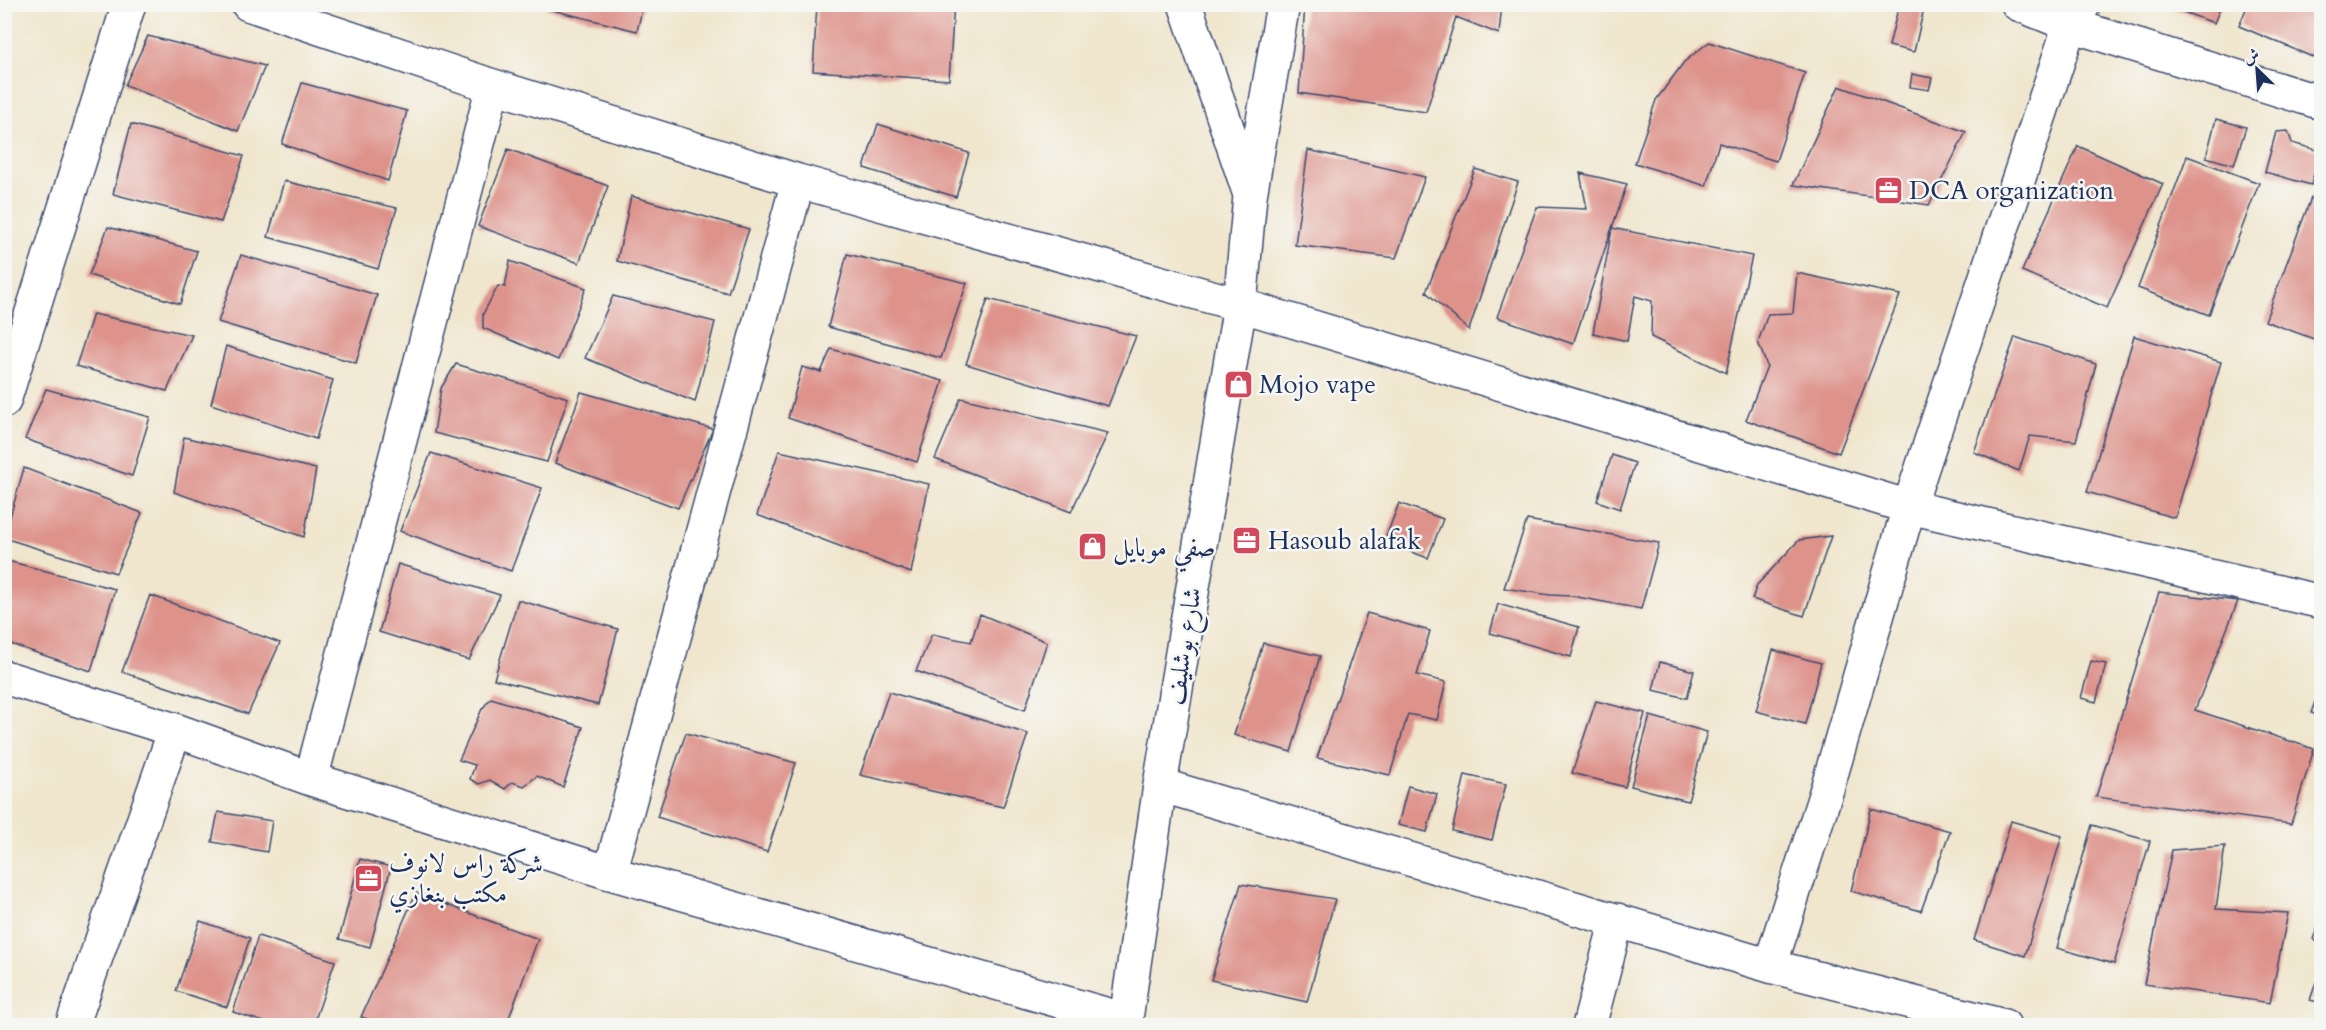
<svg xmlns="http://www.w3.org/2000/svg" width="2326" height="1030" font-family="Cardo,Amiri,serif">
<style>
.building{fill:#dd928a}
.lines{fill:none;stroke-linecap:round;stroke-linejoin:round}
.minor-casing{stroke:#3b4a6f;stroke-width:36}
.minor{stroke:#fff;stroke-width:33}
.labels{text-anchor:middle;stroke-width:5;stroke-linejoin:round;paint-order:stroke}
.poi-label{font-size:26px;fill:#1b2f5e;stroke:#f6f6f2;text-anchor:start}
.street-label{font-size:26px;fill:#1b2f5e;stroke:#f6f6f2}
</style>
<rect width="100%" height="100%" fill="#f6f6f2"/>
<filter id="ink" filterUnits="userSpaceOnUse"><feTurbulence type="fractalNoise" baseFrequency=".0167" numOctaves="2"/><feDisplacementMap in="SourceGraphic" scale="12" xChannelSelector="R" yChannelSelector="G"/><feConvolveMatrix kernelMatrix="1 2 1 2 8 2 1 2 1" color-interpolation-filters="sRGB"/></filter>
<filter id="wash" filterUnits="userSpaceOnUse"><feTurbulence type="fractalNoise" baseFrequency=".008" numOctaves="4" result="noise"/><feDisplacementMap in="SourceGraphic" scale="24" xChannelSelector="R" yChannelSelector="G"/><feGaussianBlur stdDeviation="1.35" result="paint"/><feColorMatrix in="noise" values="0 0 0 0 0 0 0 0 0 0 0 0 0 0 0 0 0 1.4 0 .05"/><feComposite in="paint" operator="in"/></filter>
<g filter="url(#wash)">
<rect width="100%" height="100%" fill="#f0e6cd"/>
<g id="blocks">
<!-- building -->
<path class="building" d="M 542,4 L 638,4 L 643,6 L 637,31 L 548,9 Z
M 817,4 L 954,4 L 949,80 L 813,71 Z
M 1305,4 L 1502,4 L 1499,34 L 1456,17 L 1426,112 L 1299,93 Z
M 1899,4 L 1924,8 L 1914,52 L 1889,46 Z
M 2161,4 L 2222,4 L 2214,23 Z
M 2248,4 L 2322,4 L 2322,61 L 2239,26 Z
M 148,36 L 265,66 L 238,131 L 125,85 Z
M 1709,42 L 1805,73 L 1776,161 L 1719,143 L 1706,186 L 1635,163 L 1656,100 L 1684,62 Z
M 1912,74 L 1932,78 L 1929,90 L 1910,87 Z
M 302,83 L 407,111 L 388,181 L 282,144 Z
M 1839,86 L 1966,132 L 1929,205 L 1793,185 Z
M 2216,119 L 2246,127 L 2234,165 L 2206,157 Z
M 131,124 L 244,156 L 221,222 L 113,194 Z
M 878,124 L 969,153 L 956,197 L 864,168 Z
M 2288,131 L 2292,143 L 2320,151 L 2311,185 L 2265,172 L 2276,132 Z
M 2078,146 L 2163,184 L 2107,308 L 2022,271 Z
M 508,149 L 608,186 L 579,263 L 478,226 Z
M 1308,150 L 1425,177 L 1396,258 L 1295,245 Z
M 2187,156 L 2259,183 L 2209,315 L 2138,288 Z
M 1475,169 L 1518,182 L 1469,330 L 1426,292 Z
M 1580,173 L 1627,184 L 1612,228 L 1752,256 L 1726,373 L 1651,337 L 1652,301 L 1635,296 L 1627,341 L 1593,333 L 1612,228 L 1573,344 L 1497,317 L 1537,207 L 1587,209 Z
M 284,181 L 397,208 L 378,269 L 268,237 Z
M 631,196 L 749,229 L 728,293 L 617,261 Z
M 2311,198 L 2322,202 L 2322,342 L 2265,321 Z
M 108,227 L 197,251 L 180,304 L 89,275 Z
M 847,254 L 967,283 L 941,358 L 828,327 Z
M 241,255 L 377,295 L 356,363 L 218,322 Z
M 510,261 L 586,288 L 558,360 L 483,328 L 483,314 L 498,286 L 505,287 Z
M 1797,273 L 1900,295 L 1839,453 L 1746,420 L 1767,366 L 1758,342 L 1768,314 L 1793,313 Z
M 613,296 L 715,322 L 695,402 L 585,358 Z
M 988,299 L 1136,336 L 1108,406 L 966,364 Z
M 93,314 L 192,335 L 167,391 L 76,366 Z
M 2134,336 L 2221,362 L 2175,518 L 2087,492 Z
M 2015,337 L 2096,364 L 2076,441 L 2030,436 L 2019,471 L 1974,452 Z
M 226,346 L 333,380 L 316,439 L 211,404 Z
M 831,349 L 943,381 L 917,462 L 788,418 L 802,367 L 821,372 Z
M 456,364 L 568,398 L 547,462 L 434,433 L 441,388 Z
M 46,389 L 150,417 L 132,476 L 25,439 Z
M 581,392 L 713,429 L 678,508 L 555,463 Z
M 961,398 L 1108,433 L 1071,512 L 935,459 Z
M 184,437 L 316,469 L 304,537 L 174,492 Z
M 779,451 L 929,484 L 911,573 L 757,515 Z
M 431,453 L 542,488 L 511,571 L 400,531 Z
M 1612,455 L 1635,463 L 1620,509 L 1597,501 Z
M 24,468 L 142,513 L 116,573 L 4,538 Z
M 1399,503 L 1443,519 L 1428,558 L 1384,542 Z
M 1527,520 L 1659,543 L 1641,609 L 1572,596 L 1550,595 L 1504,588 Z
M 1831,536 L 1804,616 L 1752,599 L 1757,585 L 1799,540 Z
M 4,560 L 115,589 L 91,671 L 4,642 Z
M 398,564 L 500,595 L 469,660 L 379,632 Z
M 2159,592 L 2238,601 L 2195,710 L 2314,749 L 2291,824 L 2096,797 Z
M 150,595 L 280,643 L 248,714 L 122,672 Z
M 518,600 L 618,629 L 598,705 L 494,679 Z
M 1498,604 L 1579,627 L 1571,657 L 1490,633 Z
M 1367,613 L 1430,631 L 1417,675 L 1446,682 L 1437,720 L 1408,714 L 1390,775 L 1317,758 Z
M 980,614 L 1047,642 L 1025,710 L 916,671 L 932,634 L 971,642 Z
M 1263,643 L 1320,656 L 1291,752 L 1234,735 Z
M 1773,650 L 1821,663 L 1805,724 L 1756,711 Z
M 2091,661 L 2106,664 L 2096,702 L 2081,698 Z
M 1660,662 L 1694,671 L 1687,698 L 1653,690 Z
M 2322,682 L 2322,716 L 2311,713 Z
M 889,692 L 1028,734 L 1003,807 L 860,775 Z
M 491,698 L 583,727 L 563,787 L 537,776 L 524,786 L 512,782 L 505,789 L 490,780 L 479,784 L 470,779 L 475,765 L 459,760 L 482,709 Z
M 1596,701 L 1645,713 L 1625,787 L 1572,773 Z
M 1650,716 L 1707,732 L 1688,801 L 1631,786 Z
M 686,733 L 796,763 L 767,852 L 657,817 Z
M 1465,775 L 1506,784 L 1492,840 L 1452,831 Z
M 1408,786 L 1437,794 L 1427,832 L 1398,825 Z
M 1871,809 L 1950,831 L 1921,911 L 1851,891 Z
M 218,812 L 272,821 L 267,852 L 212,842 Z
M 2011,821 L 2062,836 L 2025,956 L 1974,940 Z
M 2092,825 L 2150,841 L 2114,964 L 2057,948 Z
M 2225,846 L 2216,909 L 2288,913 L 2270,1003 L 2144,984 L 2172,850 Z
M 360,859 L 391,867 L 370,947 L 339,939 Z
M 1241,884 L 1335,899 L 1307,1002 L 1211,980 Z
M 416,893 L 538,939 L 506,1026 L 392,1026 L 361,1017 Z
M 2322,917 L 2322,946 L 2313,939 Z
M 200,921 L 250,938 L 227,1007 L 176,991 Z
M 258,936 L 335,961 L 313,1026 L 276,1026 L 233,1012 Z
M 2322,965 L 2322,1003 L 2310,1000 Z"/>
</g>
</g>
<g filter="url(#ink)">
<use href="#blocks" fill-opacity="0" stroke="#3b4a6f" stroke-width="1.5"/>
<g class="lines">
<defs>
<path id="minor" d="M 248,4 L 493,86 L 798,181 L 1240,305 L 1909,507 L 2322,602
M 1185,4 L 1249,192
M 2018,4 L 2070,25 L 2322,103
M 4,401 L 129,4
M 4,677 L 175,730 L 311,779 L 610,873 L 1126,1020
M 311,779 L 493,86
M 1160,785 L 1770,966 L 2004,1026
M 610,873 L 798,181
M 1770,966 L 1827,789 L 1909,507 L 2070,25 L 2084,4
M 72,1026 L 175,730
M 1125,1026 L 1160,785 L 1240,305 L 1250,196 L 1283,4
M 1589,1026 L 1617,920"/>
</defs>
<!-- minor casing -->
<use href="#minor" class="minor-casing"/>
<!-- minor -->
<use href="#minor" class="minor"/>
</g>
</g>
<!-- icons -->
<defs>
<symbol id="office-square" viewBox="-11 -11 22 22"><rect x="-9" y="-9" width="18" height="18" rx="4" fill="#d1495b" stroke="#f6f6f2"/><path d="M-6-3h4V-5.5h4V-3h4V5H-6ZM-1-4.5V-3h2v-1.5ZM-6 0V1H6V0Z" fill="#fff"/></symbol>
<symbol id="shop-square" viewBox="-11 -11 22 22"><rect x="-9" y="-9" width="18" height="18" rx="4" fill="#d1495b" stroke="#f6f6f2"/><path d="M-5-2.5h2.3a2.7 3.5 0 0 1 5.4 0H5L5.5 6h-11ZM-1.5-2.5h3a1.5 2.3 0 0 0-3 0Z" fill="#fff"/></symbol>
</defs>
<g fill-rule="evenodd">
<use href="#office-square" x="1872" y="174" width="33" height="33"/>
<use href="#shop-square" x="1222" y="368" width="33" height="33"/>
<use href="#office-square" x="1230" y="524" width="33" height="33"/>
<use href="#shop-square" x="1076" y="530" width="33" height="33"/>
<use href="#office-square" x="352" y="862" width="33" height="33"/>
</g>
<g class="labels">
<!-- poi labels -->
<g class="poi-label">
<text x="1909" y="199">DCA organization</text>
<text x="1259" y="393">Mojo vape</text>
<text x="1268" y="549">Hasoub alafak</text>
<text x="1113" y="556">صفي موبايل</text>
<text x="389" y="872">شركة راس لانوف<tspan x="389" dy="30">مكتب بنغازي</tspan></text>
</g>
<!-- street labels -->
<g class="street-label">
<text transform="translate(1183 646) rotate(-81)" y="9">شارع بوشليف</text>
</g>
</g>
<!-- margin -->
<rect width="2326" height="1030" fill="none" stroke="#f6f6f2" stroke-width="24"/>
<!-- north arrow -->
<g transform="translate(2257 69) rotate(335)" stroke="#f6f6f2" stroke-width="4.5" paint-order="stroke">
<path d="M0-4.5L10 22L0 15L-10 22Z" fill="#1b2f5e"/>
<text y="-9" font-size="16" font-weight="bold" text-anchor="middle" fill="#1b2f5e">ش</text>
</g>
</svg>
